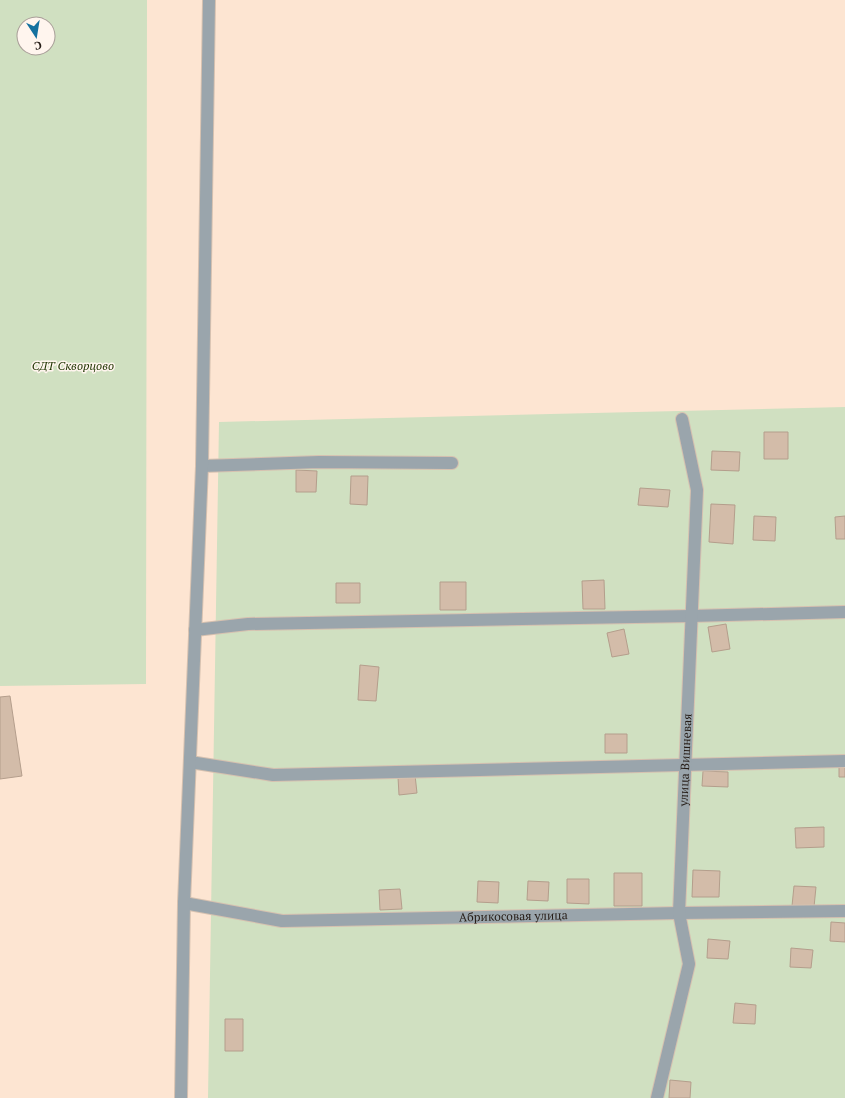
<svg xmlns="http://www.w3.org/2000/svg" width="845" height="1098" font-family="'PT Serif',serif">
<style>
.green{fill:#d0e0c1;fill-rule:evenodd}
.building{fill:#d3bca9;stroke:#b49e8c}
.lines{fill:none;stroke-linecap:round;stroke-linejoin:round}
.street-casing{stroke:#d6c1b0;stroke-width:14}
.street{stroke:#9aa5ac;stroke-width:12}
.labels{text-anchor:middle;stroke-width:3;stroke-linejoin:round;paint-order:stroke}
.park-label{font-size:12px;font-style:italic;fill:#1f3400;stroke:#fff5ee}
.street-label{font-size:12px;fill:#251c16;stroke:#fff5ee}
</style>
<rect width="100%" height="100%" fill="#fde5d2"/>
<!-- green -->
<path class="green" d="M 0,0 L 147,0 L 146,684 L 0,686 ZM 24,24 L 48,24 L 48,48 L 24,48 Z
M 845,407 L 845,1098 L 208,1098 L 219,422 Z"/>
<!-- building -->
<path class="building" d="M 764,432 L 788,432 L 788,459 L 764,459 Z
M 712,451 L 740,452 L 739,471 L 711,470 Z
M 296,470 L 317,471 L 316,492 L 296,492 Z
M 351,476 L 368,476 L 367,505 L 350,504 Z
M 640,488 L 670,490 L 668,507 L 638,505 Z
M 711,504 L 735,505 L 733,544 L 709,542 Z
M 754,516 L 776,517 L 775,541 L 753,540 Z
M 845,516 L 845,539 L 836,539 L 835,517 Z
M 604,580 L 605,609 L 583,609 L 582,581 Z
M 440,582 L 466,582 L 466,610 L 440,610 Z
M 336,583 L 360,583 L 360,603 L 336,603 Z
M 726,624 L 730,649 L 712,652 L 708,627 Z
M 624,629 L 629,654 L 612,657 L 607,633 Z
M 360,665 L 379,667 L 376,701 L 358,700 Z
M 10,696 L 22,776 L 0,779 L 0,697 Z
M 605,734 L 627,734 L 627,753 L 605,753 Z
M 839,764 L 845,764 L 845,777 L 839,777 Z
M 703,771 L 728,772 L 728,787 L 702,786 Z
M 415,775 L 417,793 L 399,795 L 398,777 Z
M 824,827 L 824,847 L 796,848 L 795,828 Z
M 693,870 L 720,871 L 719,897 L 692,897 Z
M 614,873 L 642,873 L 642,906 L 614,906 Z
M 567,879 L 589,879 L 589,904 L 567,903 Z
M 478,881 L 499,882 L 498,903 L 477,902 Z
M 528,881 L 549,882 L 548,901 L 527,900 Z
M 794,886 L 816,887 L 814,907 L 792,906 Z
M 400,889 L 402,909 L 380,910 L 379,890 Z
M 831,922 L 845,923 L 845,942 L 830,941 Z
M 708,939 L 730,941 L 728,959 L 707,958 Z
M 791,948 L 813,950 L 811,968 L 790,967 Z
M 735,1003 L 756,1005 L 755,1024 L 733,1023 Z
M 225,1019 L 243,1019 L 243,1051 L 225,1051 Z
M 670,1080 L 691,1082 L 690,1098 L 669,1098 Z"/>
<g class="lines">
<defs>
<g id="street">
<path d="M 202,466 L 319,462 L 452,463"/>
<path d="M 195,630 L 248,624 L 691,616 L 845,612"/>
<path d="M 190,762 L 273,775 L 845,761"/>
<path id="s1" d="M 184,903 L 282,921 L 679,913 L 845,911"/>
<path d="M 181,1098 L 184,903 L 202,466 L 209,0"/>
<path id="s2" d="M 657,1098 L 689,964 L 679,913 L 697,490 L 682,419"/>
</g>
</defs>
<!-- street casing -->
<use href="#street" class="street-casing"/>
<!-- street -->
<use href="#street" class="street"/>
</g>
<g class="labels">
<!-- park labels -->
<g class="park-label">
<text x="73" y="370">СДТ Скворцово</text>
</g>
<!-- street labels -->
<g class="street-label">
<text dy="4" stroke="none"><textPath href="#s2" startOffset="343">улица Вишневая</textPath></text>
<text dy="4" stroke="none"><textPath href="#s1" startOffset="331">Абрикосовая улица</textPath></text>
</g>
</g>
<!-- north arrow -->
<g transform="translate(36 36) rotate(168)"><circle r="19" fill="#fff5ee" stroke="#a89e98"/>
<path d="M0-3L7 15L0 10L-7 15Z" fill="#14719f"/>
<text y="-6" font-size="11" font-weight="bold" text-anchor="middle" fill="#251c16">С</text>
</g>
</svg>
